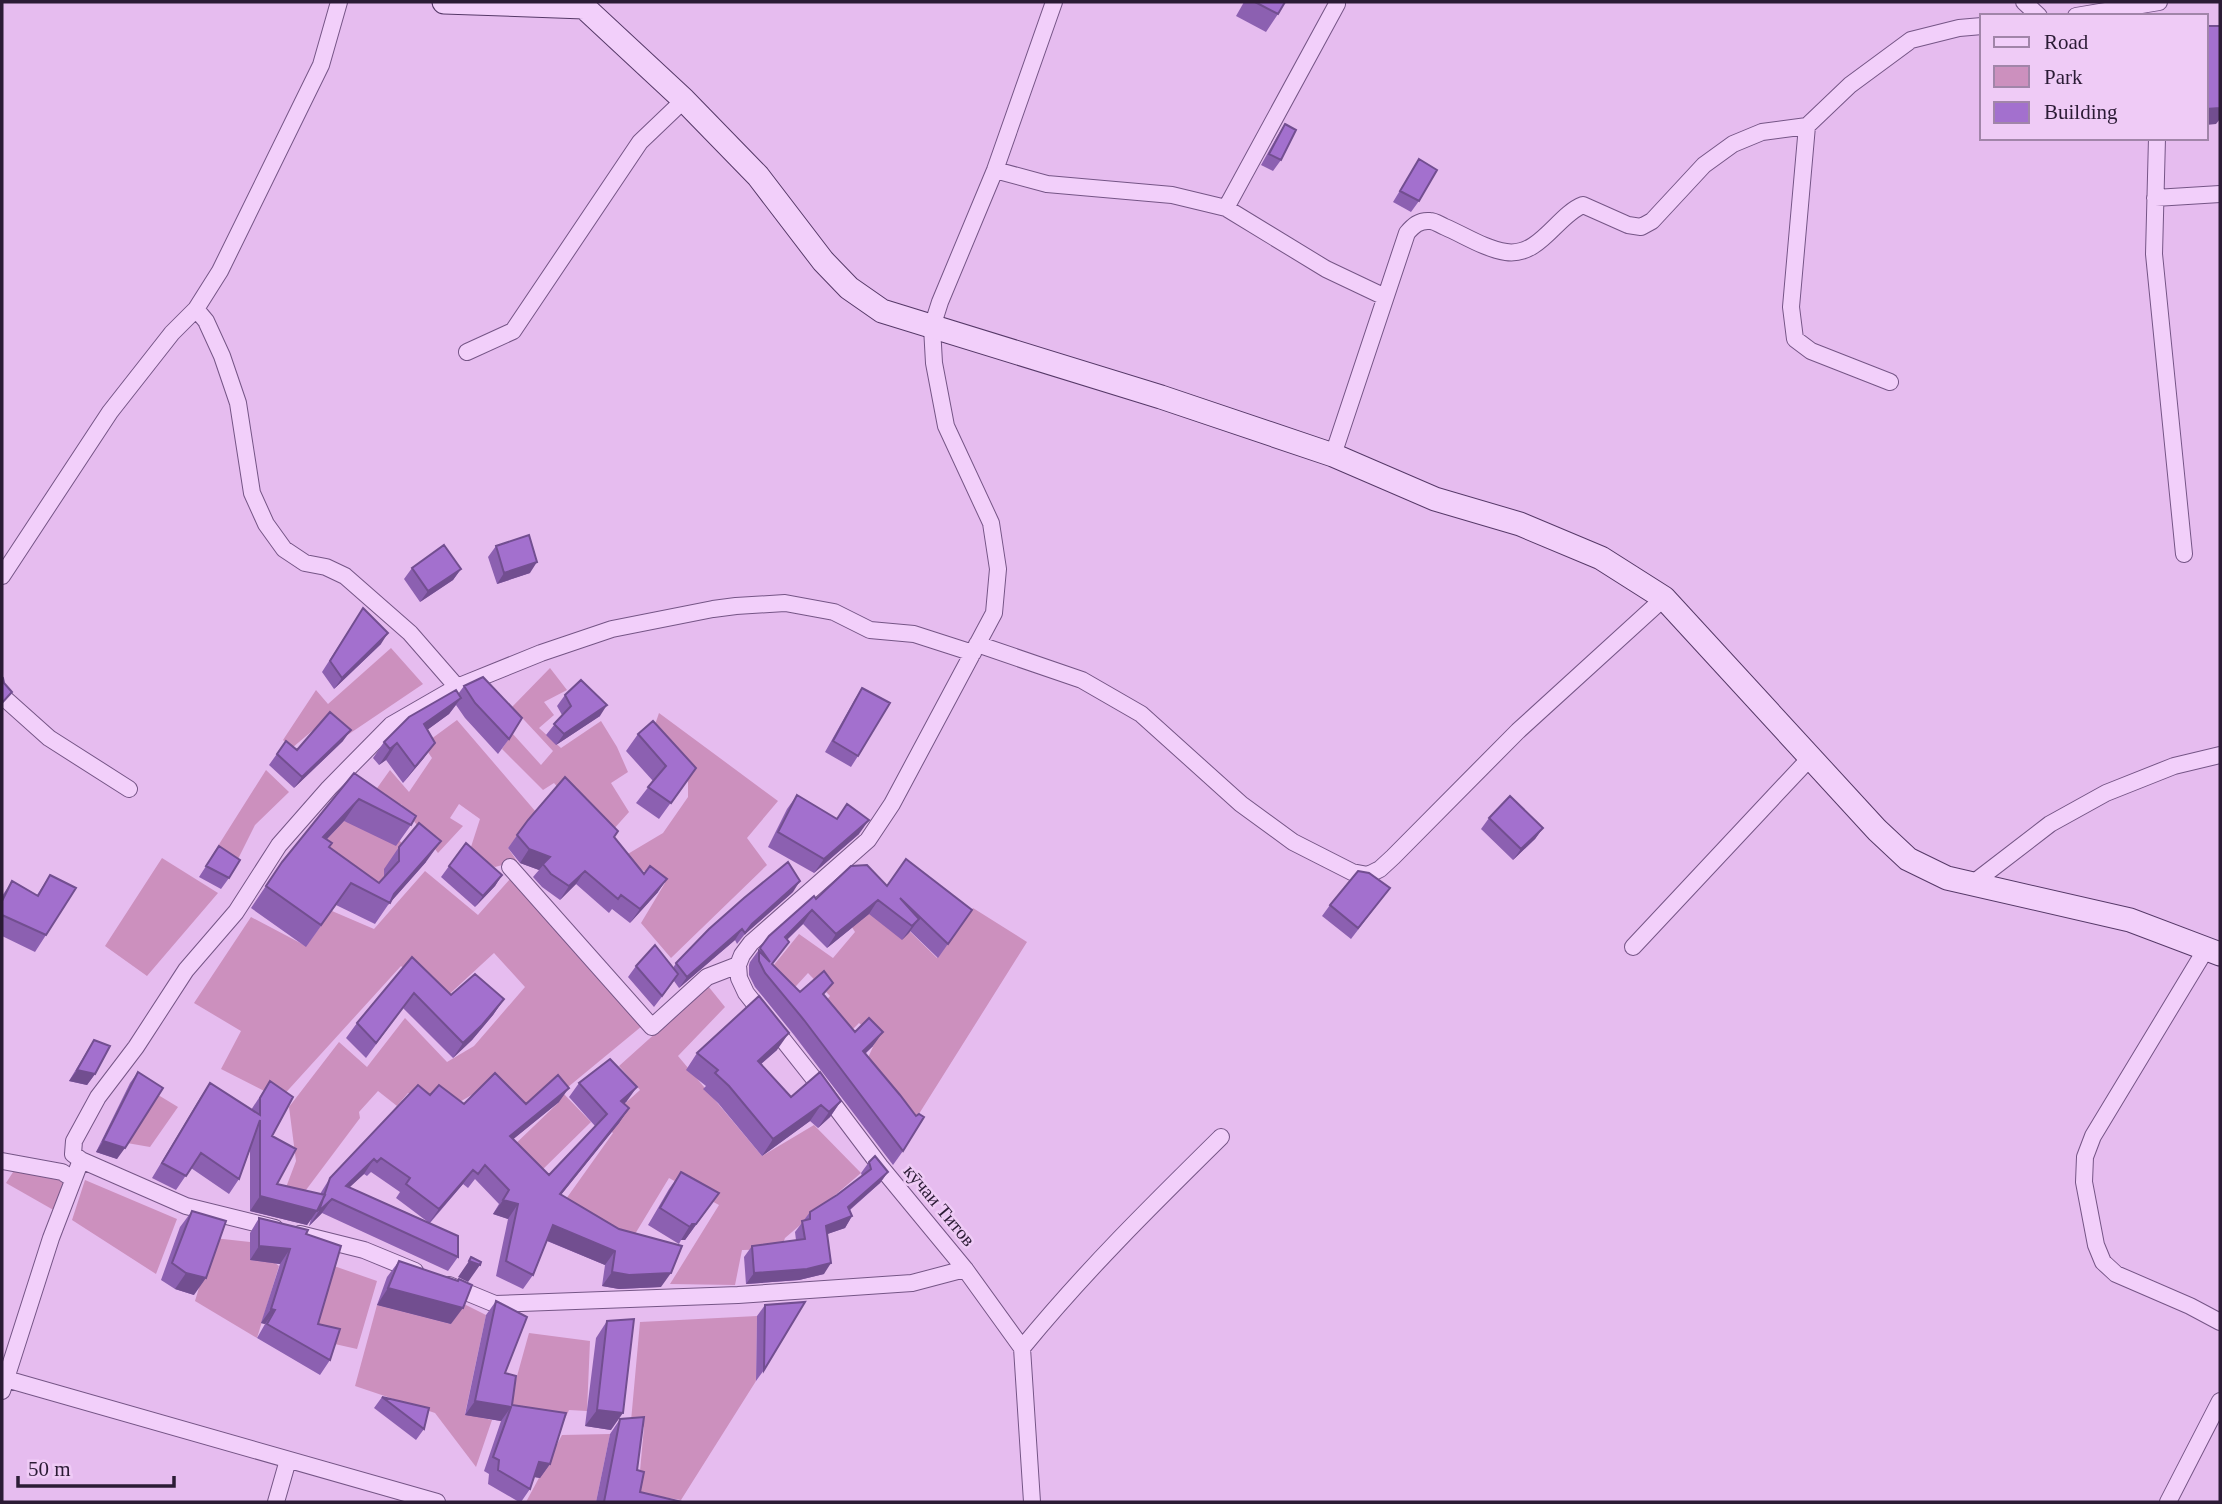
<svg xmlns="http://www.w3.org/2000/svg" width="2222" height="1504" font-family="Georgia,serif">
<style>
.green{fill:#cc90be}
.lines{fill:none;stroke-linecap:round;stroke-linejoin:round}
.street-casing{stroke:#755586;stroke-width:18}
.secondary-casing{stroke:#563968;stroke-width:25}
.street{stroke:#f2cffa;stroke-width:16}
.secondary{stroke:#f2cffa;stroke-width:23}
.wall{fill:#8c60b1;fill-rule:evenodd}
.shaded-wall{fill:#724e90}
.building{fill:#a370ce;stroke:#724e90;stroke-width:2}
.labels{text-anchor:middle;stroke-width:5;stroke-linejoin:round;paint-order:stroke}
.street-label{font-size:19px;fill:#2b1b35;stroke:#efcbf6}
</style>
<rect width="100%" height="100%" fill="#e6bcef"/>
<!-- green -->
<path class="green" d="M 391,648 L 423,684 L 346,736 L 325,720 L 292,748 L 283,740 L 316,690 L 328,704 Z
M 550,668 L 567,690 L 544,702 L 554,715 L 539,728 L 561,748 L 601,721 L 617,747 L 628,772 L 611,783 L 629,812 L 604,840 L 554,783 L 543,790 L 502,749 L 512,733 L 541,765 L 553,751 L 512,707 Z
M 659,713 L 778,801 L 747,838 L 767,865 L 671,958 L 641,923 L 665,883 L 621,858 L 663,833 L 688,797 L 688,777 L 648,745 Z
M 457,720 L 536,812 L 508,848 L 517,861 L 495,867 L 470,850 L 480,819 L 459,804 L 450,818 L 463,826 L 438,853 L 401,804 L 381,807 L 370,798 L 390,770 L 409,792 L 432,758 L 423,745 Z
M 266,770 L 289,792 L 255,825 L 232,871 L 211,857 Z
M 344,821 L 385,827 L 404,845 L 384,883 L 364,905 L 308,859 Z
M 162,858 L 218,893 L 147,976 L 105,946 Z
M 425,871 L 478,915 L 510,879 L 642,1026 L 562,1092 L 591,1122 L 536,1176 L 509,1150 L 559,1102 L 488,1134 L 485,1087 L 458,1103 L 408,1093 L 397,1106 L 378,1091 L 359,1112 L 360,1118 L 300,1198 L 285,1190 L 296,1161 L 289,1107 L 339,1042 L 367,1067 L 405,1018 L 447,1062 L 474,1046 L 525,987 L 494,953 L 443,1000 L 401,966 L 280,1099 L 221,1069 L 241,1031 L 194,1003 L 251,917 L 306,946 L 332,911 L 374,929 Z
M 973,908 L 1027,942 L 912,1125 L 866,1062 L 877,1038 L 859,1023 L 845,1037 L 811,1018 L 830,996 L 808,973 L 786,997 L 765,976 L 799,934 L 833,958 L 855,932 L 845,916 L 890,912 L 937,958 Z
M 708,986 L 725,1007 L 678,1056 L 762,1156 L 814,1125 L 861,1173 L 785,1238 L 781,1249 L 742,1250 L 735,1285 L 670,1284 L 719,1205 L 669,1178 L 632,1239 L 561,1206 L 613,1133 L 602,1124 L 640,1090 L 619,1066 Z
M 145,1087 L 178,1107 L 150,1147 L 127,1143 Z
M 15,1169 L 81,1169 L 64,1216 L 6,1183 Z
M 85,1180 L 177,1219 L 156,1274 L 72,1220 Z
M 214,1238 L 250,1242 L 250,1260 L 275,1263 L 279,1266 L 257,1338 L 195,1301 Z
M 334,1266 L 377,1281 L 357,1349 L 308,1338 Z
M 460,1302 L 486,1315 L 465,1414 L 492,1420 L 476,1467 L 435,1413 L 355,1386 L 377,1305 L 451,1324 Z
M 757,1316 L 756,1381 L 681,1500 L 638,1493 L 644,1427 L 631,1421 L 640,1322 Z
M 529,1333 L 590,1341 L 587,1411 L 569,1410 L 563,1423 L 507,1412 Z
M 610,1434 L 596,1502 L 526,1502 L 562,1435 Z"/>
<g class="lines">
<defs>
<path id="street" d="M 2024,2 L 2039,16
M 2076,16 L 2159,2
M 1807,126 L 1791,307 L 1795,339 L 1811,351 L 1890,382
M 2157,138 L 2154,254 L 2184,554
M 995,170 L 1047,184 L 1172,195 L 1226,208 L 1326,269 L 1385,297
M 2155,198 L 2220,194
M 1226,208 L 1337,4
M 196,309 L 206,321 L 222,356 L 238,403 L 252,493 L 266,524 L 284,549 L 305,563 L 326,567 L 345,576 L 410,633 L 457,687
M 467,352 L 513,331 L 640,142 L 684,100
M 1333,455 L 1407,233 C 1413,226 1419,220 1430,221 C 1435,221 1440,225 1445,227 C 1464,235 1485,249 1506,252 C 1540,257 1557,215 1583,205 L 1628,225 L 1641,227 L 1652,221 L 1704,165 L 1733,144 L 1762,132 L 1807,126 L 1850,85 L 1911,40 L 1959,28 L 1982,26
M 2,576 L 110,412 L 172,333 L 196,309 L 220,271 L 321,65 L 339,2
M 977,644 L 1082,680 L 1141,714 L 1241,804 L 1293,842 L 1352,872 L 1368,875 L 1380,869 L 1393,857 L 1518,731 L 1664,598
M 2,696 L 49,738 L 129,789
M 510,867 L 652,1027 L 707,977 L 738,965 L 742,955 L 751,943 L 868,840 L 892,804 L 994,613 L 998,569 L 991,523 L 946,426 L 934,363 L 932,327 L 940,302 L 995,170 L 1054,2
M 1972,884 L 2050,824 L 2106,793 L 2174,766 L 2220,755
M 1633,947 L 1810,758
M 2206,949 L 2093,1136 L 2085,1157 L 2084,1182 L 2096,1245 L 2103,1262 L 2116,1274 L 2190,1306 L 2220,1322
M 738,965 L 739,978 L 746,993 L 822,1089 L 880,1166 L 965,1269 L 1022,1348 L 1032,1502
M 2,1161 L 62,1172 L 73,1179
M 275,1228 L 186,1206 L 81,1160 L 73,1154 L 74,1141 L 98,1097 L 136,1047 L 186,970 L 236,912 L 279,845 L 329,788 L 391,725 L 457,687 L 541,653 L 612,629 L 713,609 L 736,606 L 785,603 L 834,612 L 870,630 L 914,634 L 973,653
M 300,1234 L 364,1250 L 415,1271
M 449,1285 L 495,1304 L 738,1295 L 912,1283 L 965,1269
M 1022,1348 C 1085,1271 1151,1206 1221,1137
M 6,1379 L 437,1502
M 2,1391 L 51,1238 L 81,1160
M 276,1502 L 288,1460
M 2168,1502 L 2220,1401"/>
<path id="secondary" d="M 444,2 L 584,7 L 684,100 L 758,176 L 823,261 L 849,288 L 882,311 L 1161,397 L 1333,455 L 1435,499 L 1520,524 L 1601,558 L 1664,598 L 1877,830 L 1908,859 L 1947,878 L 2130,920 L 2220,954"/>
</defs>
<!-- street casing -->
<use href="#street" class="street-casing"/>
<!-- secondary casing -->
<use href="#secondary" class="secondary-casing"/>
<!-- street -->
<use href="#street" class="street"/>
<!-- secondary -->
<use href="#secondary" class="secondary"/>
</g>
<!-- wall -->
<path class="wall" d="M 1244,2 L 1285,2 L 1278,14 L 1266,32 L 1236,16 Z
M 1285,124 L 1281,160 L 1273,171 L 1261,165 L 1278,135 Z
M 1419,159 L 1419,201 L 1411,212 L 1393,202 Z
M 496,546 L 530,573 L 497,584 L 488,557 Z
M 412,568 L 461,569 L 453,580 L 420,602 L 404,579 Z
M 363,608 L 381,644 L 334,689 L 322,672 Z
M 464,686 L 509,739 L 498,754 L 465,718 L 456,705 L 449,714 L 427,730 L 435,743 L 423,759 L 403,783 L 386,760 L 379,765 L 373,758 L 384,742 L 458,694 Z
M 862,688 L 858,756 L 851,767 L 825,752 L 855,699 Z
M 565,695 L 600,716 L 556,745 L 546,735 L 562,715 L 557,706 Z
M 638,734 L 696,768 L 659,819 L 636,803 L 653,781 L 626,751 Z
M 286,741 L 297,750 L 343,741 L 294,788 L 269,765 Z
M 354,773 L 411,825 L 396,846 L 344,821 L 327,839 L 329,847 L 379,883 L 384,878 L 384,869 L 399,847 L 426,862 L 388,905 L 375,924 L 336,905 L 306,947 L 251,908 L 282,862 Z
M 797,795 L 859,834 L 814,873 L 768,847 L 787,809 Z
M 1489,818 L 1543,828 L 1535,839 L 1513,860 L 1481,829 Z
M 528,820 L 614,837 L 658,892 L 630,923 L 612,909 L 609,913 L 576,884 L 560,900 L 542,887 L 533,877 L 539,870 L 520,863 L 508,848 Z
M 466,843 L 502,875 L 495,886 L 475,907 L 441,877 Z
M 219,846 L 229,878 L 221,889 L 199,877 Z
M 50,875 L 46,935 L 35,952 L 2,936 L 2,896 L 12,881 L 37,895 Z
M 887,886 L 972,910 L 938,958 L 910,931 L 902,940 L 869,914 L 827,948 L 803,924 L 787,940 L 772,965 L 800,992 L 824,996 L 855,1032 L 873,1046 L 865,1054 L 903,1151 L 893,1165 L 794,1035 L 755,987 L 749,975 L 749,965 L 750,962 L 769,936 L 816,899 Z
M 1390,888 L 1351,939 L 1322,916 L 1330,905 Z
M 793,892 L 744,935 L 737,944 L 735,940 L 679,988 L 674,981 L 654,1007 L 628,977 L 636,966 L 673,968 L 676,963 Z
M 412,957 L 451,995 L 504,999 L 493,1015 L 472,1040 L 453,1058 L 403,1008 L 366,1058 L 346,1038 L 357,1023 Z
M 94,1040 L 95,1074 L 87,1085 L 69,1081 L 87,1051 Z
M 777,1050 L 761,1064 L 791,1097 L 841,1101 L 830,1117 L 818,1128 L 810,1121 L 762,1156 L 718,1103 L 703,1089 L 706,1086 L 686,1070 L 697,1053 Z
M 138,1072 L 117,1159 L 96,1152 L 130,1083 Z
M 270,1081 L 272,1136 L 277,1184 L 320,1194 L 330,1178 L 430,1095 L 464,1104 L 559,1102 L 513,1139 L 549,1175 L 595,1126 L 569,1097 L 579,1083 L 627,1101 L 624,1104 L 629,1108 L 619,1123 L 561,1195 L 661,1287 L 619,1289 L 602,1286 L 605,1265 L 547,1241 L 533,1275 L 523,1289 L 496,1276 L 508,1219 L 493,1214 L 499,1204 L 475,1179 L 468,1188 L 463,1184 L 430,1223 L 458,1257 L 448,1271 L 322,1213 L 309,1226 L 311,1219 L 307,1225 L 250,1211 L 250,1150 L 239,1179 L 229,1194 L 191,1168 L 176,1190 L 152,1178 L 200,1098 L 210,1083 L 251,1110 ZM 371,1172 L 400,1192 L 396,1198 L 428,1222 L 349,1187 L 364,1174 L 367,1176 Z
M 869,1162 L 888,1172 L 880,1183 L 850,1210 L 852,1216 L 845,1228 L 827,1234 L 824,1274 L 799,1280 L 746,1284 L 744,1257 L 752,1246 L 796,1240 L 795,1232 L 810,1212 L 837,1195 L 862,1176 L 861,1173 Z
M 681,1172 L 719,1193 L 685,1240 L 681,1240 L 679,1244 L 648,1225 L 669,1189 Z
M 192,1211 L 194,1295 L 175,1289 L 161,1280 L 180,1227 Z
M 259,1218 L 306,1234 L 318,1324 L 330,1360 L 320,1375 L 257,1338 L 265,1324 L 261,1323 L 280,1264 L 250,1260 L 250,1233 Z
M 399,1261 L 451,1324 L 377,1305 L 387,1277 Z
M 496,1301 L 505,1373 L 512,1405 L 550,1464 L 540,1478 L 534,1477 L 530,1489 L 521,1502 L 519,1502 L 488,1484 L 489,1474 L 484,1471 L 501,1421 L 465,1415 L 486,1315 Z
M 765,1305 L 764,1370 L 756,1381 L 757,1316 Z
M 607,1321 L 611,1430 L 585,1426 L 596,1338 Z
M 382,1397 L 424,1429 L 416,1440 L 374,1408 Z
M 620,1419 L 637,1470 L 640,1492 L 682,1502 L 596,1502 L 610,1434 Z"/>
<!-- shaded-wall -->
<path class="shaded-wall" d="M 2220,108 L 2220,119 L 2216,124 L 2206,125 L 2206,109 Z
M 537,562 L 530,573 L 497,584 L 504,573 Z
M 461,569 L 453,580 L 420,602 L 428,591 Z
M 388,633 L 381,644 L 334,689 L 342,678 Z
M 461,698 L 449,714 L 412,741 L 424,724 Z
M 607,705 L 600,716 L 556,745 L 564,734 Z
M 351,730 L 343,741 L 294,788 L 302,777 Z
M 397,743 L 386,760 L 379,765 L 390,749 Z
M 435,743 L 423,759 L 403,783 L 415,767 Z
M 359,799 L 344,821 L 308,859 L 323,837 Z
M 869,820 L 859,834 L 814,873 L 824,859 Z
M 1543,828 L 1535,839 L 1513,860 L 1521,849 Z
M 441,841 L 426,862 L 388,905 L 394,894 Z
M 529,849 L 550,857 L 539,870 L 520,863 Z
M 585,871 L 576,884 L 560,900 L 569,886 Z
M 502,875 L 495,886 L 475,907 L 483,896 Z
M 667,879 L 658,892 L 630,923 L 640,909 Z
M 800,881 L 793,892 L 744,935 L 737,944 L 752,924 Z
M 878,900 L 869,914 L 827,948 L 836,934 Z
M 812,910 L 803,924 L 775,951 L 785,937 Z
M 919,919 L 909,933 L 902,940 L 912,926 Z
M 742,929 L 735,940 L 679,988 L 687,977 Z
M 504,999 L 493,1015 L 472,1040 L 453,1058 L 463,1043 Z
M 883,1032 L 873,1046 L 853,1065 L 863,1051 Z
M 789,1033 L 777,1050 L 746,1077 L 758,1061 Z
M 77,1070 L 95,1074 L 87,1085 L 69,1081 Z
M 637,1087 L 627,1101 L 611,1116 L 621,1101 Z
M 569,1088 L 559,1102 L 500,1150 L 510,1136 Z
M 841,1101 L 830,1117 L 818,1128 L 829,1112 Z
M 821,1105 L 810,1121 L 762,1156 L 773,1139 Z
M 629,1108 L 619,1123 L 550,1208 L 560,1194 Z
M 103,1141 L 125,1148 L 117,1159 L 96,1152 Z
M 374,1159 L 364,1174 L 336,1200 L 346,1186 Z
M 473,1170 L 463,1184 L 429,1223 L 439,1209 Z
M 888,1172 L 880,1183 L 840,1218 L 848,1207 Z
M 719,1193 L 685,1240 L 681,1240 L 689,1227 Z
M 260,1196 L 317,1211 L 307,1225 L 250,1211 Z
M 332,1199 L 322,1213 L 309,1226 L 319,1211 Z
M 503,1200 L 518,1204 L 508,1219 L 493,1214 Z
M 852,1216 L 845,1228 L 819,1237 L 826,1226 Z
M 553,1225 L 615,1251 L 605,1265 L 543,1239 Z
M 259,1246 L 290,1249 L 280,1264 L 250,1260 Z
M 469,1261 L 480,1265 L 468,1282 L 458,1277 Z
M 831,1263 L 824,1274 L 799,1280 L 746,1284 L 754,1273 Z
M 612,1272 L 671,1273 L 661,1287 L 619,1289 L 602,1286 Z
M 186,1273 L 206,1278 L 194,1295 L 175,1289 Z
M 388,1288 L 463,1308 L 451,1324 L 377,1305 Z
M 271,1309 L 275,1310 L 265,1324 L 261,1323 Z
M 475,1401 L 511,1407 L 501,1421 L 465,1415 Z
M 597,1410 L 623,1413 L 611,1430 L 585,1426 Z
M 539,1462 L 550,1464 L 540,1478 L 529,1476 Z"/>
<!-- building -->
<path class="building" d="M 1255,2 L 1285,2 L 1278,14 Z
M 2206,26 L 2220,26 L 2220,108 L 2206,109 Z
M 1285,124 L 1296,130 L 1281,160 L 1269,154 Z
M 1419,159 L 1437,170 L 1419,201 L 1400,191 Z
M 529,535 L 537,562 L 504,573 L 496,546 Z
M 444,545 L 461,569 L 428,591 L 412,568 Z
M 363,608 L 388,633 L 342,678 L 330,661 Z
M 2,677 L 3,678 L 4,683 L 12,692 L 2,703 Z
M 483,677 L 522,718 L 509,739 L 475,703 L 464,686 Z
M 581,680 L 607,705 L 564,734 L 554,724 L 571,706 L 565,695 Z
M 862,688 L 890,703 L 858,756 L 833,741 Z
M 456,690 L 461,698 L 424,724 L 435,743 L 415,767 L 397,743 L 390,749 L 384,742 L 409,717 Z
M 330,712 L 351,730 L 302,777 L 277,754 L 286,741 L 297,750 Z
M 653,721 L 696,768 L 671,803 L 648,787 L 666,766 L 638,734 Z
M 354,773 L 416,816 L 411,825 L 359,799 L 323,837 L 332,843 L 329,847 L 379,883 L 399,861 L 399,847 L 419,823 L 441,841 L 394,894 L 390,903 L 351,883 L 321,925 L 266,886 L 282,862 Z
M 565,777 L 618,831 L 614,837 L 644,874 L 650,866 L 667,879 L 640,909 L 621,895 L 618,899 L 585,871 L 569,886 L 551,874 L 543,864 L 550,857 L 529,849 L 517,835 L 528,820 Z
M 797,795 L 837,819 L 847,804 L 869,820 L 824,859 L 778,832 Z
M 1510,796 L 1543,828 L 1521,849 L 1489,818 Z
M 466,843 L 502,875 L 483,896 L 449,866 Z
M 219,846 L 240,860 L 229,878 L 206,866 Z
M 906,859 L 972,910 L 948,944 L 900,898 L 919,919 L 912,926 L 878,900 L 836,934 L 812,910 L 785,937 L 789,942 L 772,964 L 800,992 L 824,971 L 833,983 L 823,994 L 855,1032 L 869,1018 L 883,1032 L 863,1051 L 900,1095 L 916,1116 L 919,1114 L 924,1117 L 903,1151 L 804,1020 L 765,973 L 759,961 L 759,951 L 770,962 L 760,948 L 769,936 L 814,896 L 816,899 L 851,866 L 867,865 L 887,886 Z
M 788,862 L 800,881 L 752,924 L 745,933 L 742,929 L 687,977 L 676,963 L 709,929 L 744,898 Z
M 1358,871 L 1369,873 L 1390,888 L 1358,928 L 1330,905 Z
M 50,875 L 76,888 L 46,935 L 2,915 L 2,901 L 12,881 L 38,896 Z
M 655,945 L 678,974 L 662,996 L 636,966 Z
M 412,957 L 451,995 L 475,974 L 504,999 L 482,1025 L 463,1043 L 414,993 L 376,1043 L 357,1023 Z
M 759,996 L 789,1033 L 758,1061 L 791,1097 L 820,1072 L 841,1101 L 829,1112 L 821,1105 L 773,1139 L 729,1086 L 715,1073 L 718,1070 L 697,1053 Z
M 94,1040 L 110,1046 L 95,1074 L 77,1070 Z
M 610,1059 L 637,1087 L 621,1101 L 629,1108 L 560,1194 L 619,1229 L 682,1246 L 671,1273 L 629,1275 L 612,1272 L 615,1251 L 553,1225 L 533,1275 L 506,1261 L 518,1204 L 503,1200 L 509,1190 L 485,1165 L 478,1174 L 473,1170 L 439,1209 L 406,1184 L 410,1178 L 381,1158 L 377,1162 L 374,1159 L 346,1186 L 458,1236 L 458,1257 L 332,1199 L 319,1211 L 330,1178 L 418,1085 L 430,1095 L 439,1085 L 464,1104 L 495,1073 L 526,1104 L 558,1075 L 569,1088 L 510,1136 L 549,1175 L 607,1114 L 579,1083 Z
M 138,1072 L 163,1088 L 125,1148 L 103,1141 Z
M 270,1081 L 293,1097 L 272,1136 L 296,1149 L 277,1184 L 325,1195 L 317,1211 L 260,1196 L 260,1120 L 239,1179 L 201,1153 L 186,1176 L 162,1163 L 210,1083 L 260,1115 L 260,1098 Z
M 875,1156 L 888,1172 L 848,1207 L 852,1216 L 826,1226 L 831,1263 L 807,1269 L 754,1273 L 752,1246 L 805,1239 L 802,1221 L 810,1219 L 810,1212 L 837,1195 L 871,1169 L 869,1162 Z
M 681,1172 L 719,1193 L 696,1224 L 692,1224 L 690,1227 L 660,1208 Z
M 192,1211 L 226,1221 L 206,1278 L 186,1273 L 172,1263 Z
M 259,1218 L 308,1230 L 306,1234 L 341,1246 L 318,1324 L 340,1329 L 330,1360 L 267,1324 L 275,1310 L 271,1309 L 290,1249 L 259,1246 Z
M 471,1257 L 481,1262 L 480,1265 L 469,1261 Z
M 399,1261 L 458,1281 L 459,1279 L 472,1285 L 463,1308 L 388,1288 Z
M 496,1301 L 527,1317 L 505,1373 L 516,1376 L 512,1405 L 566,1413 L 550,1464 L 539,1462 L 530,1489 L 498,1470 L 499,1460 L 493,1457 L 511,1407 L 475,1401 Z
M 805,1302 L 764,1370 L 765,1305 Z
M 634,1319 L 623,1413 L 597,1410 L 607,1321 Z
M 382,1397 L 429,1408 L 424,1429 Z
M 644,1417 L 637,1470 L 644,1472 L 640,1492 L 682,1502 L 604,1502 L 620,1419 Z"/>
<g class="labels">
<!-- street labels -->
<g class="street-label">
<text transform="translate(940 1205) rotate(50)" y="7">кӯчаи Титов</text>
</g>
</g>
<!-- border -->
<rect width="2222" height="1504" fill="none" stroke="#2b1b35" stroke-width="7"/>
<!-- legend -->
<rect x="1980" y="14" width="228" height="126" fill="#efcbf6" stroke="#a185a9" stroke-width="2"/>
<rect x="1994" y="37" width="35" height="10" fill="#f2cffa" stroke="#a185a9" stroke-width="2"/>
<text x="2044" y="49" font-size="21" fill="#2b1b35">Road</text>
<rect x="1994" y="66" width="35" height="21" fill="#cc90be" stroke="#a185a9" stroke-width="2"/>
<text x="2044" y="84" font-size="21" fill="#2b1b35">Park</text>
<rect x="1994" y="102" width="35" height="21" fill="#a370ce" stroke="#a185a9" stroke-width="2"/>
<text x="2044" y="119" font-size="21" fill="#2b1b35">Building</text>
<!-- scale -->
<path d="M18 1476v10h156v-10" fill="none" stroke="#2b1b35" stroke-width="3.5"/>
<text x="28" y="1476" font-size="21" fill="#2b1b35" stroke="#efcbf6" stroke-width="5" paint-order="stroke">50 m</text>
</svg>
